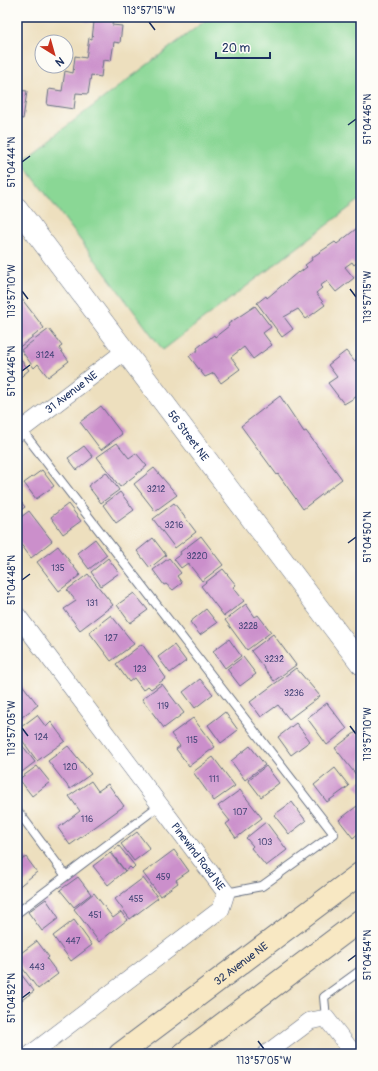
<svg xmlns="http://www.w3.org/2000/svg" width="378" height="1071" font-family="Pangolin,sans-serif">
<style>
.green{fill:#8ad795;stroke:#52837a}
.building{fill:#cb8fcb}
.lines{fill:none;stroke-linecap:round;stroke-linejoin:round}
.service-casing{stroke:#646d80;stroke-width:10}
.minor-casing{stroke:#646d80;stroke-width:18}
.tertiary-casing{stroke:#646d80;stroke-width:22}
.secondary-casing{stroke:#646d80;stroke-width:24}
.service{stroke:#fff;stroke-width:8}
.minor{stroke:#fff;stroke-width:17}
.tertiary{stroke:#fff;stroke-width:21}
.secondary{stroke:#f8e8c3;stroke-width:22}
.ticks{fill:none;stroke:#1b2f5e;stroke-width:1.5}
.labels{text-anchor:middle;stroke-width:3;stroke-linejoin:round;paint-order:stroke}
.number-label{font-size:9px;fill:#474779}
.street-label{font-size:11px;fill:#1b2f5e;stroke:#fdfcf7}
.neatline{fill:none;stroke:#1b2f5e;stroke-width:1.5}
.ticks-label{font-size:10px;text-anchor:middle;fill:#1b2f5e}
</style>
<rect width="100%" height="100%" fill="#fdfcf7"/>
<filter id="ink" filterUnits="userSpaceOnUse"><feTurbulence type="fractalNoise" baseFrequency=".025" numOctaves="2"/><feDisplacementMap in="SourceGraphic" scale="8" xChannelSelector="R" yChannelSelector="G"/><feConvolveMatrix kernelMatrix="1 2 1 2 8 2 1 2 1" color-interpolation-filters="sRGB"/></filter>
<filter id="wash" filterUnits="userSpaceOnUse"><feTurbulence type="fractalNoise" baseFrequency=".012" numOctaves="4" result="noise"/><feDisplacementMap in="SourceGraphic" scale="16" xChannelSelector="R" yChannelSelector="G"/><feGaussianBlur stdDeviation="0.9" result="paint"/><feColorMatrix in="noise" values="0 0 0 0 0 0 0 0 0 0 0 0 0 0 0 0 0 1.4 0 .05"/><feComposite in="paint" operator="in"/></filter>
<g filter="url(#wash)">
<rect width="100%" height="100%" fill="#eddfbe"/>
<!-- green -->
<path class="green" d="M 210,17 L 361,17 L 361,199 L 163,350 L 21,161 Z"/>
<g id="blocks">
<!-- building -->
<path class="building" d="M 86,17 L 113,17 L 112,25 L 122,26 L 120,43 L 114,42 L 111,61 L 103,60 L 101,77 L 91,75 L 88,94 L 76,93 L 74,109 L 47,105 L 49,89 L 62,91 L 65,71 L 73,73 L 75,56 L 86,58 L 89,38 L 92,39 L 94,22 L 85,21 Z
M 17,90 L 27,91 L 23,119 L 17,118 Z
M 361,225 L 361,259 L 354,265 L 352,262 L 345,267 L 354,278 L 336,292 L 327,281 L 320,286 L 322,288 L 316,293 L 325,305 L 306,319 L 298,309 L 284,317 L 293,329 L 282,337 L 257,303 L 266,296 L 267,298 L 298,272 L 299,273 L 307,267 L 305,265 L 312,260 L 311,258 L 335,242 L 337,244 Z
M 21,298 L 44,328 L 17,349 L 17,301 Z
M 255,306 L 271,327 L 263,333 L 272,345 L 253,359 L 244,347 L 231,357 L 240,369 L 221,383 L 214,373 L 205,377 L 189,356 L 198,350 L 197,348 L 214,335 L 215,337 L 229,326 L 228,324 Z
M 49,329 L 62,346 L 59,348 L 69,361 L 48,377 L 38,364 L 34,368 L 21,350 Z
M 346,351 L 354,361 L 361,357 L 361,394 L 344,404 L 328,383 L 337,377 L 328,365 Z
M 17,355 L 29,370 L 17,380 Z
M 280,396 L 304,432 L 306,431 L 342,479 L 303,509 L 278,474 L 277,475 L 241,426 Z
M 101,406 L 122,434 L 101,450 L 80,422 Z
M 117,443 L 129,458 L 136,453 L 147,466 L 120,487 L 97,457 Z
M 84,446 L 93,457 L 77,470 L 68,458 Z
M 154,468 L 177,495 L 155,511 L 134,484 Z
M 42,470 L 54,486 L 36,499 L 24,483 Z
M 106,472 L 119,490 L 101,503 L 88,486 Z
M 120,492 L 134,510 L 116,523 L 103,505 Z
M 17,497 L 25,507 L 17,513 Z
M 174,503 L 196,532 L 175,548 L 153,519 Z
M 68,504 L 81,521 L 63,534 L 51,517 Z
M 29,511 L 52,541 L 31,558 L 17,539 L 17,520 Z
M 201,536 L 223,565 L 202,581 L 188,563 L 181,568 L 174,559 L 181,554 L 180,552 Z
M 153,538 L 166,555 L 150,568 L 137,551 Z
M 95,539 L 107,555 L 89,569 L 77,553 Z
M 58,546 L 80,575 L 59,591 L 37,562 Z
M 108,558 L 119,573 L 101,586 L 91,572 Z
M 169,558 L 181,573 L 177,576 L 182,583 L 173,590 L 166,584 L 164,585 L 153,570 Z
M 223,569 L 236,585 L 233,587 L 244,601 L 224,616 L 201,586 Z
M 88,574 L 113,605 L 80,630 L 64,609 L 76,601 L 67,590 Z
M 134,593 L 148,610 L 130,623 L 117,605 Z
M 246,604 L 255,617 L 258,615 L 271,632 L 247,650 L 225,620 Z
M 206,609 L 217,623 L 200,635 L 190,622 Z
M 111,615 L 134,644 L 111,661 L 89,632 Z
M 273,634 L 296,665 L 274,681 L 251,651 Z
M 229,639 L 241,656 L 225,668 L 213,651 Z
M 142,644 L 166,678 L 151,689 L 148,686 L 143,690 L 134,678 L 129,682 L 116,664 Z
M 174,645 L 186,661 L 170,673 L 158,657 Z
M 243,657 L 256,674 L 240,686 L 227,669 Z
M 296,668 L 320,696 L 289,719 L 278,705 L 261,717 L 250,702 Z
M 17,678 L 38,705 L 18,720 L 17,719 Z
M 200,679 L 213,694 L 195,708 L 183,692 Z
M 162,684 L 184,713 L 164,728 L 142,699 Z
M 327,703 L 347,729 L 327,745 L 307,718 Z
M 225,712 L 238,730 L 221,743 L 208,725 Z
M 37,715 L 46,727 L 51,722 L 65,741 L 37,761 L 17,733 L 17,730 Z
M 193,718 L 215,747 L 189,766 L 176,749 L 180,746 L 171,734 Z
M 296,723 L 310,741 L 291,755 L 278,737 Z
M 356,732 L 361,738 L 361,774 L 357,776 L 335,748 Z
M 22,745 L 35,762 L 18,775 L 17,749 Z
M 68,746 L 91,774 L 70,789 L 48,761 Z
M 250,746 L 265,765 L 245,780 L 231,761 Z
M 213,757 L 235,786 L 214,801 L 193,772 Z
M 37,766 L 50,782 L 32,796 L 19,779 Z
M 266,766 L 279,783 L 261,797 L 248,780 Z
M 335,768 L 349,786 L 327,802 L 314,785 Z
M 361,780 L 361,793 L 355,785 Z
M 91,781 L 98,791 L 108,784 L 124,806 L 70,845 L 58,828 L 80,811 L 69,796 Z
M 240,790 L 262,818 L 236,838 L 226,824 L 230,821 L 218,806 Z
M 292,802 L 306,821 L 289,834 L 274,815 Z
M 357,806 L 361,812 L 361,831 L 353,838 L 339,820 Z
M 266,822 L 287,850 L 266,866 L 251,848 L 253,846 L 246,838 Z
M 137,832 L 150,849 L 134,861 L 121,844 Z
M 119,846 L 135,866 L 132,869 L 130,867 L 125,871 L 111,852 Z
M 174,850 L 189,871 L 176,880 L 178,883 L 160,896 L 143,873 Z
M 110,853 L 125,871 L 108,885 L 93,866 Z
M 26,857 L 37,872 L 17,888 L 17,863 Z
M 78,877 L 91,894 L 74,907 L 60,890 Z
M 143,878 L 158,898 L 130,919 L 115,899 Z
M 94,893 L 113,918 L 121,912 L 127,920 L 99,942 L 74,909 Z
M 46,899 L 59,918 L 42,931 L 28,912 Z
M 74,920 L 92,945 L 71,961 L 53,936 Z
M 37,941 L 49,957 L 47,959 L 58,974 L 38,989 L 17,961 L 17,956 Z
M 17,969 L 34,991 L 19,1002 L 17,999 Z"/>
</g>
</g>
<g filter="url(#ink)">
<use href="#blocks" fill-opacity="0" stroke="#646d80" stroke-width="1"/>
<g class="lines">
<defs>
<path id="service" d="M 20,428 L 334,834 L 262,886 L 226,893
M 17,810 L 66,876
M 17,913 L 160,805
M 326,1018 L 324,997 L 361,970"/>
<g id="minor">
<path id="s1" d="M 17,433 L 125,351"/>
<path id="s2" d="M 17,615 L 226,893 L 221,909 L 31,1054"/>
<path d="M 266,1054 L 310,1021 L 326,1018 L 354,1054"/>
</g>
<g id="tertiary">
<path id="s3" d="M 17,208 L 361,664"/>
</g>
<g id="secondary">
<path id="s4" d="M 120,1054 L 361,873"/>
<path d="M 183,1054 L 361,920"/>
</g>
</defs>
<!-- service casing -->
<use href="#service" class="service-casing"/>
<!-- minor casing -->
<use href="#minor" class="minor-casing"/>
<!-- tertiary casing -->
<use href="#tertiary" class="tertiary-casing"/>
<!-- secondary casing -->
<use href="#secondary" class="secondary-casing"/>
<!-- service -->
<use href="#service" class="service"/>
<!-- minor -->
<use href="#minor" class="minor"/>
<!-- tertiary -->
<use href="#tertiary" class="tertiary"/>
<!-- secondary -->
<use href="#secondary" class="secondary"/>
</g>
</g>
<!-- ticks -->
<path class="ticks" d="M 149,22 L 155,30M 348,125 L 356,119M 22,162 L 30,156M 350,289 L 356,297M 22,291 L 28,299M 22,371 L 30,365M 348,543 L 356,537M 22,580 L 30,574M 350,726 L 356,734M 22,728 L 28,736M 348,961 L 356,955M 22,998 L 30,992M 258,1041 L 264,1049"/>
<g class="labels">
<!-- number labels -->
<g class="number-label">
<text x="45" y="358">3124</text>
<text x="156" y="492">3212</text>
<text x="174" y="528">3216</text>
<text x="197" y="559">3220</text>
<text x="58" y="571">135</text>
<text x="92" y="606">131</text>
<text x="248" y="629">3228</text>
<text x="111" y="641">127</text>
<text x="274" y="662">3232</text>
<text x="140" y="672">123</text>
<text x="294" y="696">3236</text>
<text x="163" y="709">119</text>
<text x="41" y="740">124</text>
<text x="192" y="743">115</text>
<text x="70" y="770">120</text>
<text x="214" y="782">111</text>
<text x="240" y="815">107</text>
<text x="87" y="822">116</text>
<text x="265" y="845">103</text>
<text x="163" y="880">459</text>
<text x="136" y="902">455</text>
<text x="95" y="918">451</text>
<text x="73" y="944">447</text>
<text x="37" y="970">443</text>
</g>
<!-- street labels -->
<g class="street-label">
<text dy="4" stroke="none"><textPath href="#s1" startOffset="68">31 Avenue NE</textPath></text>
<text dy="4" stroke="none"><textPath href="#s3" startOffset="285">56 Street NE</textPath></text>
<text dy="4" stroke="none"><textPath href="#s2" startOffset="302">Pinewind Road NE</textPath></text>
<text dy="4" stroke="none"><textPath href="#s4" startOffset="151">32 Avenue NE</textPath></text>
</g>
</g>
<!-- margin -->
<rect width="378" height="1071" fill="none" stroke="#fdfcf7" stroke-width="44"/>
<!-- north arrow -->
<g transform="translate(54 54) rotate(143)"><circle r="19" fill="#fdfcf7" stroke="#a3aaba"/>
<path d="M0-3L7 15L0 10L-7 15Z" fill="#c8321e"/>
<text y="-6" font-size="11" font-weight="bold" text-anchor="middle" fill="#1b2f5e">N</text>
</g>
<!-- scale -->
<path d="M216 52v6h54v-6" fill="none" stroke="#1b2f5e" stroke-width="2"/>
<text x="222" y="52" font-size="12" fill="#1b2f5e" stroke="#fdfcf7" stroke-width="3" paint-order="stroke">20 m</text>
<rect x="22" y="22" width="334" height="1027" class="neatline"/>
<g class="ticks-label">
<text x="149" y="14">113°57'15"W</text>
<text transform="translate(367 119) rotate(-90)" y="4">51°04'46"N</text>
<text transform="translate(11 162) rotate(-90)" y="4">51°04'44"N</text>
<text transform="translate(11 291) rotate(-90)" y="4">113°57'10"W</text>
<text transform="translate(367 297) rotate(-90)" y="4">113°57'15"W</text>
<text transform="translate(11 371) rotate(-90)" y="4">51°04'46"N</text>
<text transform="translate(367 537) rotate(-90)" y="4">51°04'50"N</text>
<text transform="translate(11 580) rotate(-90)" y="4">51°04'48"N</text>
<text transform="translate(11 728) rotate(-90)" y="4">113°57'05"W</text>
<text transform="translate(367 734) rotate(-90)" y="4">113°57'10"W</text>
<text transform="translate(367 955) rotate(-90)" y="4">51°04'54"N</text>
<text transform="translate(11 998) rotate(-90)" y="4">51°04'52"N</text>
<text x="264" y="1064">113°57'05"W</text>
</g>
</svg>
